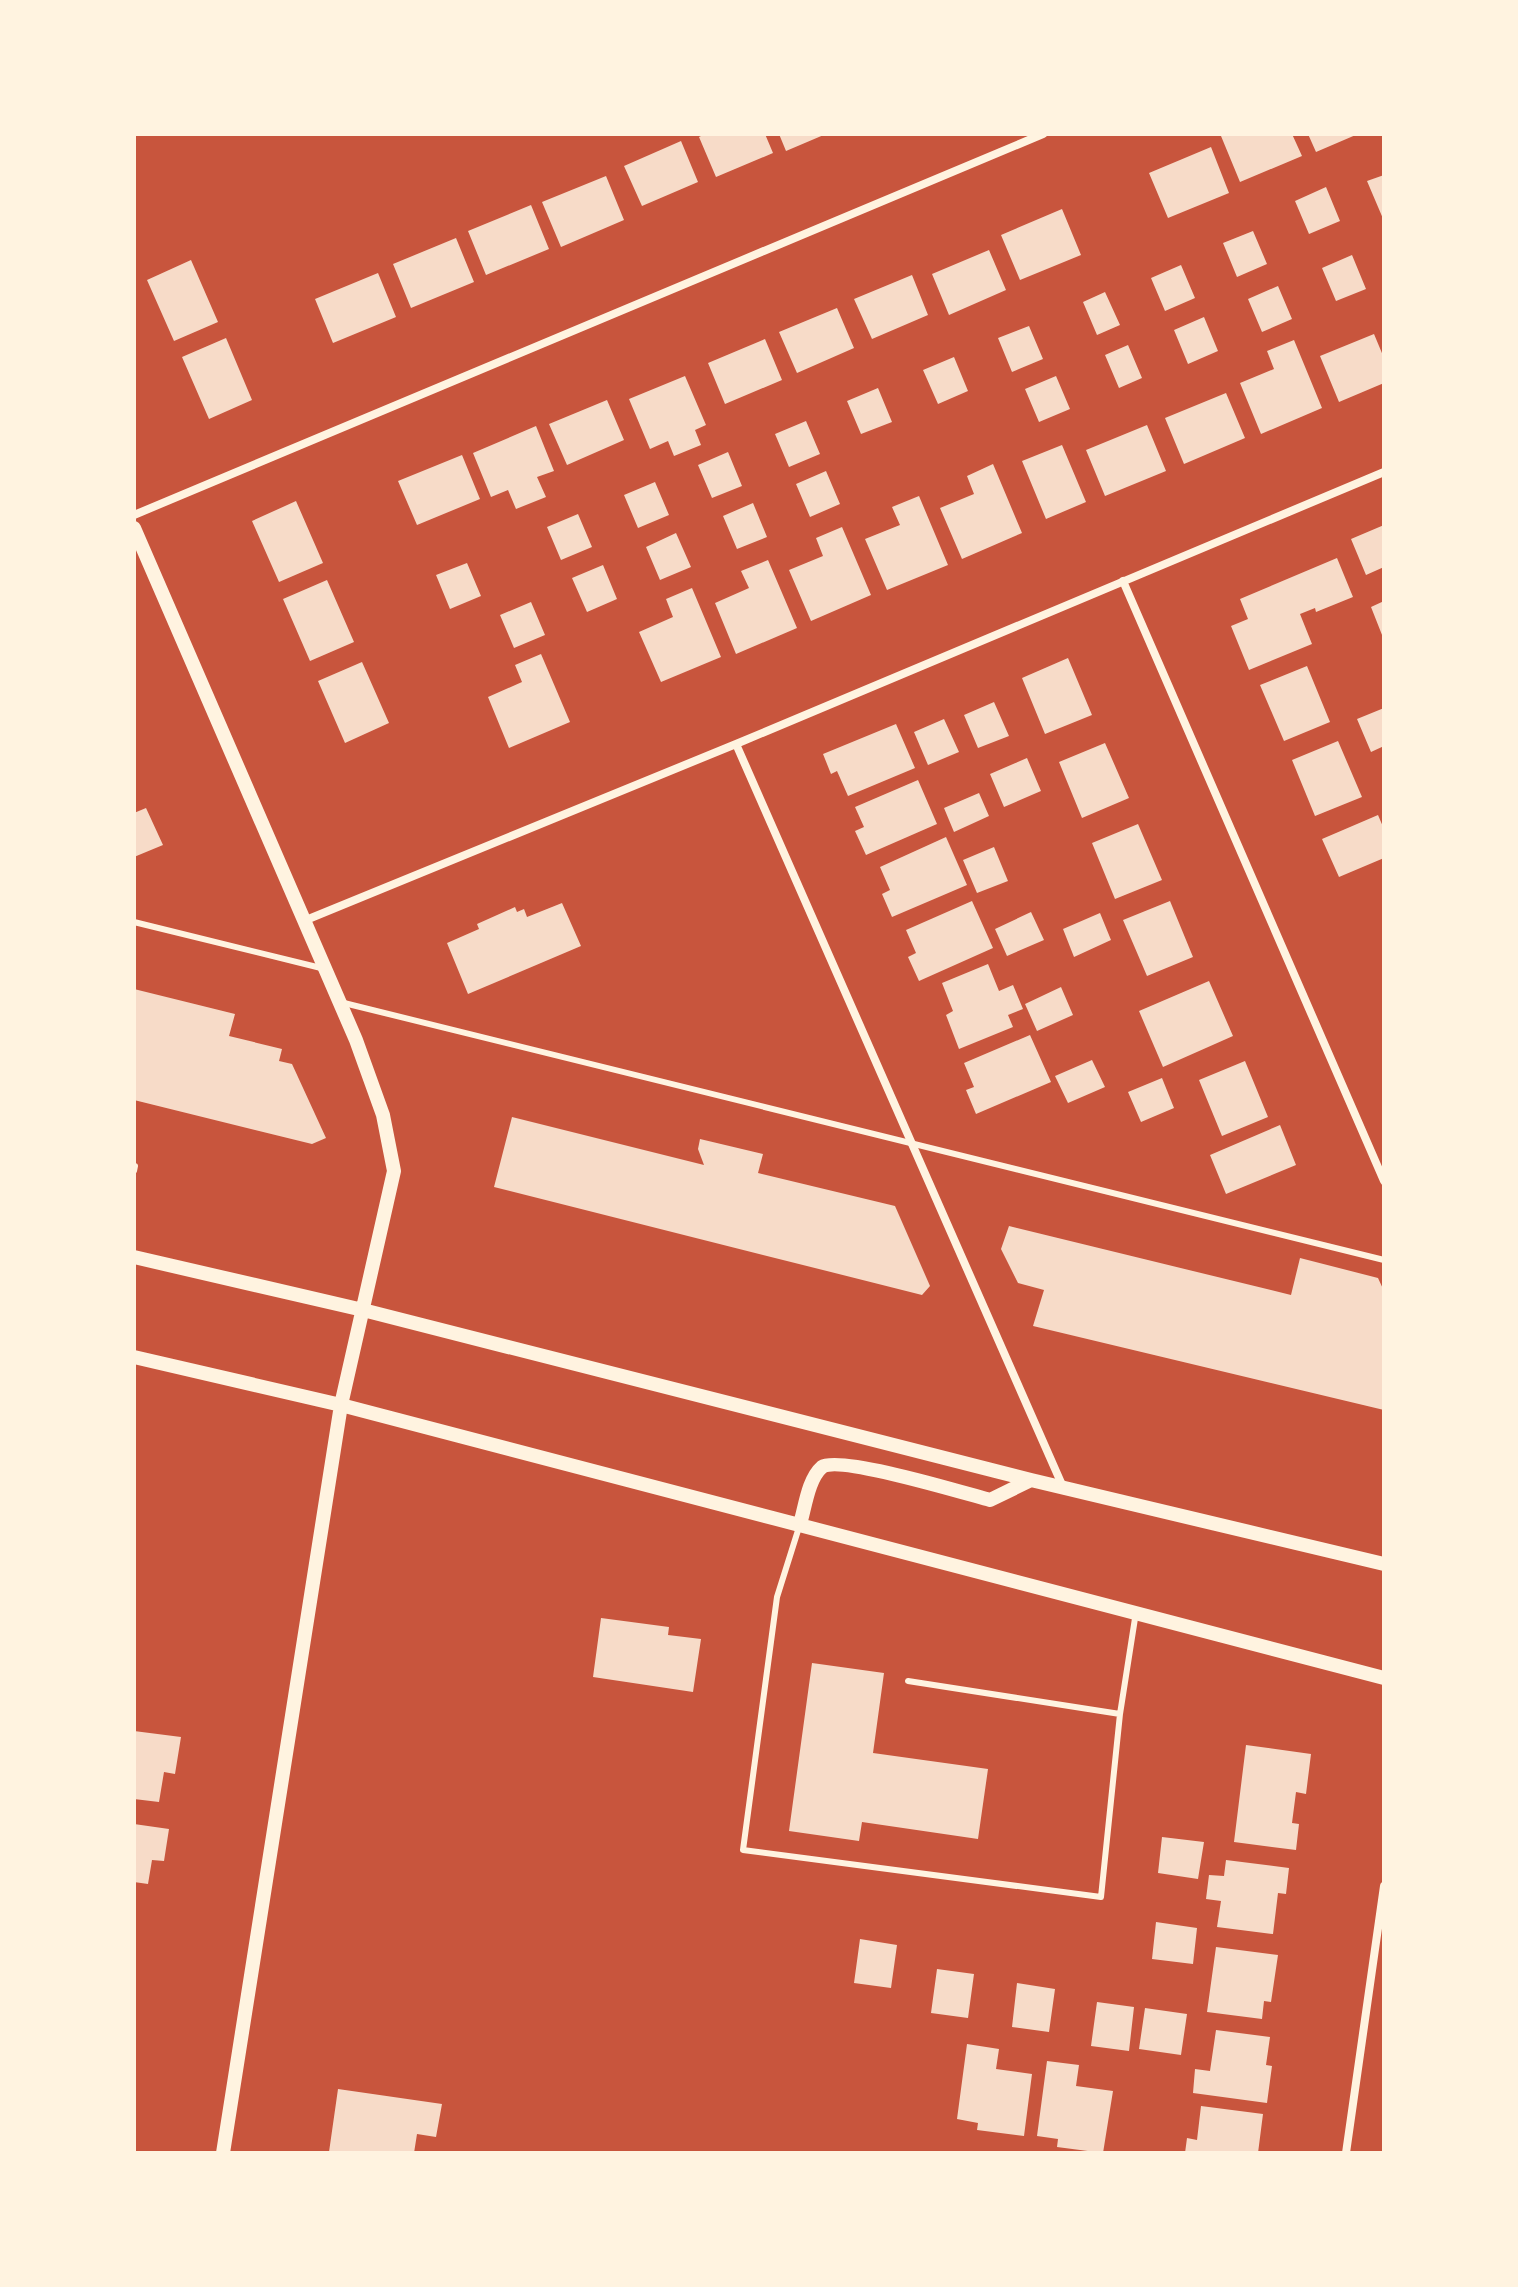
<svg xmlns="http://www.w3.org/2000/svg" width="1518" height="2287" font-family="Figtree,sans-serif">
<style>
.building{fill:#f7dbc8}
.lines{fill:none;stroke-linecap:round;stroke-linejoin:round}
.service{stroke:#fff3e0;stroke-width:6}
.minor{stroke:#fff3e0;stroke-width:8}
.tertiary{stroke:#fff3e0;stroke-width:14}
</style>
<rect width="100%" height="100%" fill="#c8553d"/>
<!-- building -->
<path class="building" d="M 705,134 L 765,134 L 773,153 L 716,177 L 699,137 Z
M 779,134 L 826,134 L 786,151 Z
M 1226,134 L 1292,134 L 1302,156 L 1240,182 L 1221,136 Z
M 1308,134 L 1358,134 L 1316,152 Z
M 681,141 L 698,182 L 642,206 L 624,166 Z
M 1211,147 L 1229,193 L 1168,218 L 1149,173 Z
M 1384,175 L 1384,221 L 1367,181 Z
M 606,176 L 624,220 L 561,247 L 542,202 Z
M 1326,187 L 1340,221 L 1309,234 L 1295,201 Z
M 531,205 L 549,249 L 486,275 L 468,231 Z
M 1062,209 L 1081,255 L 1020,280 L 1001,235 Z
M 1253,231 L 1267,264 L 1237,277 L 1223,243 Z
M 456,238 L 474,282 L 411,308 L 393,264 Z
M 989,250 L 1006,290 L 949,315 L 932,274 Z
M 1352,255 L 1366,289 L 1336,301 L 1322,268 Z
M 191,260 L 218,322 L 174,341 L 147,280 Z
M 1181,265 L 1195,298 L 1165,311 L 1151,278 Z
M 378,273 L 396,317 L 333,343 L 315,299 Z
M 912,275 L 928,315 L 872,339 L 854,299 Z
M 1278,286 L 1292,319 L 1262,332 L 1248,299 Z
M 1105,292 L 1120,325 L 1097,335 L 1083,302 Z
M 837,308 L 854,348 L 797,373 L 779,332 Z
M 1204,317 L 1218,351 L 1188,364 L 1174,330 Z
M 1029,326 L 1043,359 L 1012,372 L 998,338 Z
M 1374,334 L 1384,358 L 1384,383 L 1339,402 L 1320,356 Z
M 226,338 L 252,400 L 209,419 L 182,357 Z
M 765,339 L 782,380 L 725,404 L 708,363 Z
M 1294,340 L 1322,408 L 1261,434 L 1240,383 L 1274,369 L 1267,351 Z
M 1128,345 L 1142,378 L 1119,388 L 1105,355 Z
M 954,357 L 968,391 L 938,404 L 923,370 Z
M 685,376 L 706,425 L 695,430 L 701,445 L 674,456 L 668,441 L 650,449 L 629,399 Z
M 1056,376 L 1070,409 L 1039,422 L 1025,389 Z
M 878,388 L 892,422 L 861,434 L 847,401 Z
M 1226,393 L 1245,438 L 1184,464 L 1165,418 Z
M 607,400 L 624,440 L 567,465 L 549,424 Z
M 806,421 L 820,454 L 789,467 L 775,434 Z
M 1147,425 L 1166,471 L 1105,496 L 1086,450 Z
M 536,426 L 554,471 L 537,477 L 546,497 L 516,509 L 508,490 L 491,497 L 473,453 Z
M 1062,445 L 1086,502 L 1046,519 L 1022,461 Z
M 728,452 L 742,486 L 712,498 L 698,465 Z
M 462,455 L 480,499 L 417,525 L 398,481 Z
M 993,464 L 1022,533 L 962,559 L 940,508 L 974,494 L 967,476 Z
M 826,471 L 840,504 L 810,517 L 796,484 Z
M 655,482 L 669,515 L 638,528 L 624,495 Z
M 919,496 L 948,565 L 887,590 L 865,539 L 900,525 L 892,507 Z
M 296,501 L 323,563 L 279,582 L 252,521 Z
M 753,503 L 767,537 L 737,549 L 723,516 Z
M 578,514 L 592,547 L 561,560 L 547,527 Z
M 1384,525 L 1384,567 L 1366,575 L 1351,539 Z
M 842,527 L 871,595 L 811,621 L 789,570 L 823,556 L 816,538 Z
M 676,533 L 691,567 L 660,580 L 646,547 Z
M 1337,558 L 1353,597 L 1316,612 L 1315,608 L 1300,614 L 1312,644 L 1249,670 L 1231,626 L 1248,619 L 1240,599 Z
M 768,560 L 797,628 L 736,654 L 715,603 L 749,588 L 741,571 Z
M 467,563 L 481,596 L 450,609 L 436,575 Z
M 603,565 L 617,599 L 587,612 L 572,578 Z
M 327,580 L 354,642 L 310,661 L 283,599 Z
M 692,588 L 721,657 L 661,682 L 639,632 L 673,617 L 666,599 Z
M 1384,601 L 1384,640 L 1371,607 Z
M 531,602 L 545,635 L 514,648 L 500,615 Z
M 541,654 L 570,722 L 509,748 L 488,697 L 522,682 L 515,665 Z
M 1068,658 L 1092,715 L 1045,734 L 1022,678 Z
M 362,662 L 389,723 L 345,743 L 318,681 Z
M 1307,666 L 1330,722 L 1284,741 L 1260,685 Z
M 994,702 L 1009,736 L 978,748 L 964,715 Z
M 1384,708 L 1384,746 L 1371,752 L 1357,719 Z
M 944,719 L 959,752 L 928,765 L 914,732 Z
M 896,724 L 915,768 L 848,796 L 837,771 L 831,774 L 823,754 Z
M 1338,741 L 1362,797 L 1315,816 L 1292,760 Z
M 1105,743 L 1129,798 L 1082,818 L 1059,762 Z
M 1027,758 L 1041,791 L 1004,807 L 990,774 Z
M 918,780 L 937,824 L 866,855 L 855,831 L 864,827 L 855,807 Z
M 979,793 L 989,816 L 954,832 L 944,808 Z
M 146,808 L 163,845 L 134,857 L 134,813 Z
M 1378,815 L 1384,829 L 1384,858 L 1339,877 L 1322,839 Z
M 1138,824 L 1162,880 L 1115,899 L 1092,843 Z
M 946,837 L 967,885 L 892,917 L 882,894 L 890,890 L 880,867 Z
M 994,847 L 1008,881 L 977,893 L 963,860 Z
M 972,901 L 993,948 L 919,981 L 908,957 L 916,953 L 906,930 Z
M 1170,901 L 1193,957 L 1147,976 L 1123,920 Z
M 562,903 L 581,946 L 468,994 L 447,943 L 479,929 L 477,924 L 515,907 L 517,912 L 524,909 L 527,917 Z
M 1031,912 L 1044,940 L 1007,956 L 995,929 Z
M 1100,913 L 1111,940 L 1074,957 L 1063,929 Z
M 988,964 L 999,991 L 1013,985 L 1023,1009 L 1008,1015 L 1013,1027 L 959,1049 L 946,1015 L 953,1011 L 942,983 Z
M 1209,981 L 1233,1036 L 1163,1067 L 1139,1011 Z
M 1061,987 L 1073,1015 L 1037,1031 L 1025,1004 Z
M 134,989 L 235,1014 L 229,1036 L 282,1049 L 279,1061 L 292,1064 L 326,1138 L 312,1144 L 134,1100 Z
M 1030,1035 L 1051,1082 L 976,1114 L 966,1090 L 974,1087 L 964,1063 Z
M 1092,1060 L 1105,1087 L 1068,1103 L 1055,1076 Z
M 1245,1061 L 1268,1117 L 1222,1136 L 1199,1080 Z
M 1162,1078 L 1174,1108 L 1141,1122 L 1128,1092 Z
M 512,1117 L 704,1165 L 698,1149 L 700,1139 L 763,1154 L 758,1173 L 895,1206 L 930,1286 L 922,1295 L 494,1187 Z
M 1280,1125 L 1296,1165 L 1226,1194 L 1210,1155 Z
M 1009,1226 L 1291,1295 L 1300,1258 L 1378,1278 L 1384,1291 L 1384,1410 L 1033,1326 L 1044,1290 L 1018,1283 L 1001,1249 Z
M 601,1618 L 669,1627 L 668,1635 L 701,1639 L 693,1692 L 593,1677 Z
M 812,1663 L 884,1673 L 873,1753 L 988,1769 L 978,1839 L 862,1822 L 859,1841 L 789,1831 Z
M 134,1731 L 181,1737 L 175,1774 L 164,1772 L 159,1802 L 134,1799 Z
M 1246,1745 L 1311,1754 L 1306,1794 L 1296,1792 L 1292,1823 L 1299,1824 L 1296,1850 L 1234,1842 Z
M 134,1824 L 169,1829 L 164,1861 L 152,1860 L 148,1884 L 134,1882 Z
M 1162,1837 L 1204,1842 L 1198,1879 L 1158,1873 Z
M 1226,1860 L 1289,1868 L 1286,1894 L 1278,1893 L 1273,1934 L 1217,1927 L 1221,1901 L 1206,1899 L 1209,1875 L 1224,1876 Z
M 1156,1922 L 1197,1928 L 1193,1964 L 1152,1959 Z
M 860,1939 L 897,1945 L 891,1988 L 854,1983 Z
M 1216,1947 L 1278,1955 L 1271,2002 L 1264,2001 L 1262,2019 L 1207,2012 Z
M 937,1969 L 974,1974 L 968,2018 L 931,2013 Z
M 1017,1983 L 1055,1989 L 1049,2032 L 1012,2027 Z
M 1097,2002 L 1134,2007 L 1129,2051 L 1091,2046 Z
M 1145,2008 L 1187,2014 L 1181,2055 L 1139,2049 Z
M 1216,2030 L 1270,2037 L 1266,2065 L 1272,2066 L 1267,2103 L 1193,2093 L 1195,2069 L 1210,2071 Z
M 967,2044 L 999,2049 L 996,2069 L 1032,2074 L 1024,2136 L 977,2130 L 978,2123 L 957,2119 Z
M 1047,2061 L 1079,2065 L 1076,2086 L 1113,2091 L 1103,2153 L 1057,2147 L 1058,2139 L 1037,2136 Z
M 338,2089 L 442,2104 L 436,2137 L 417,2134 L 414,2153 L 329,2152 Z
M 1201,2106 L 1263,2114 L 1258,2153 L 1185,2153 L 1187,2138 L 1197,2140 Z"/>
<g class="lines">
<!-- service -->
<path class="service" d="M 134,922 L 325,969
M 340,1002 L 1384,1260
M 134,1171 L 135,1166
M 800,1524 L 777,1597 L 743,1850 L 1101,1897 L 1120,1714 L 1136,1612
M 908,1681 L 1120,1714"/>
<!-- minor -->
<path class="minor" d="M 134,515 L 1043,134
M 1123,581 L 1384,1181
M 736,744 L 1063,1487
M 306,920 L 736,744 L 1384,472
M 1346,2153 L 1384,1886"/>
<!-- tertiary -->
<path class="tertiary" d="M 134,528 L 356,1040 L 383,1115 L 394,1171 L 341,1405 L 223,2153
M 134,1257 L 363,1310 L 1031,1480 L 1384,1564
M 134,1357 L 341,1405 L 1384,1678
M 800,1524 C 805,1508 808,1479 822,1467 C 839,1455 964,1493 990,1500 L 1031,1480"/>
</g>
<!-- border -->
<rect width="1518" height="2287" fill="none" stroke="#fff3e0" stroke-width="272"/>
</svg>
